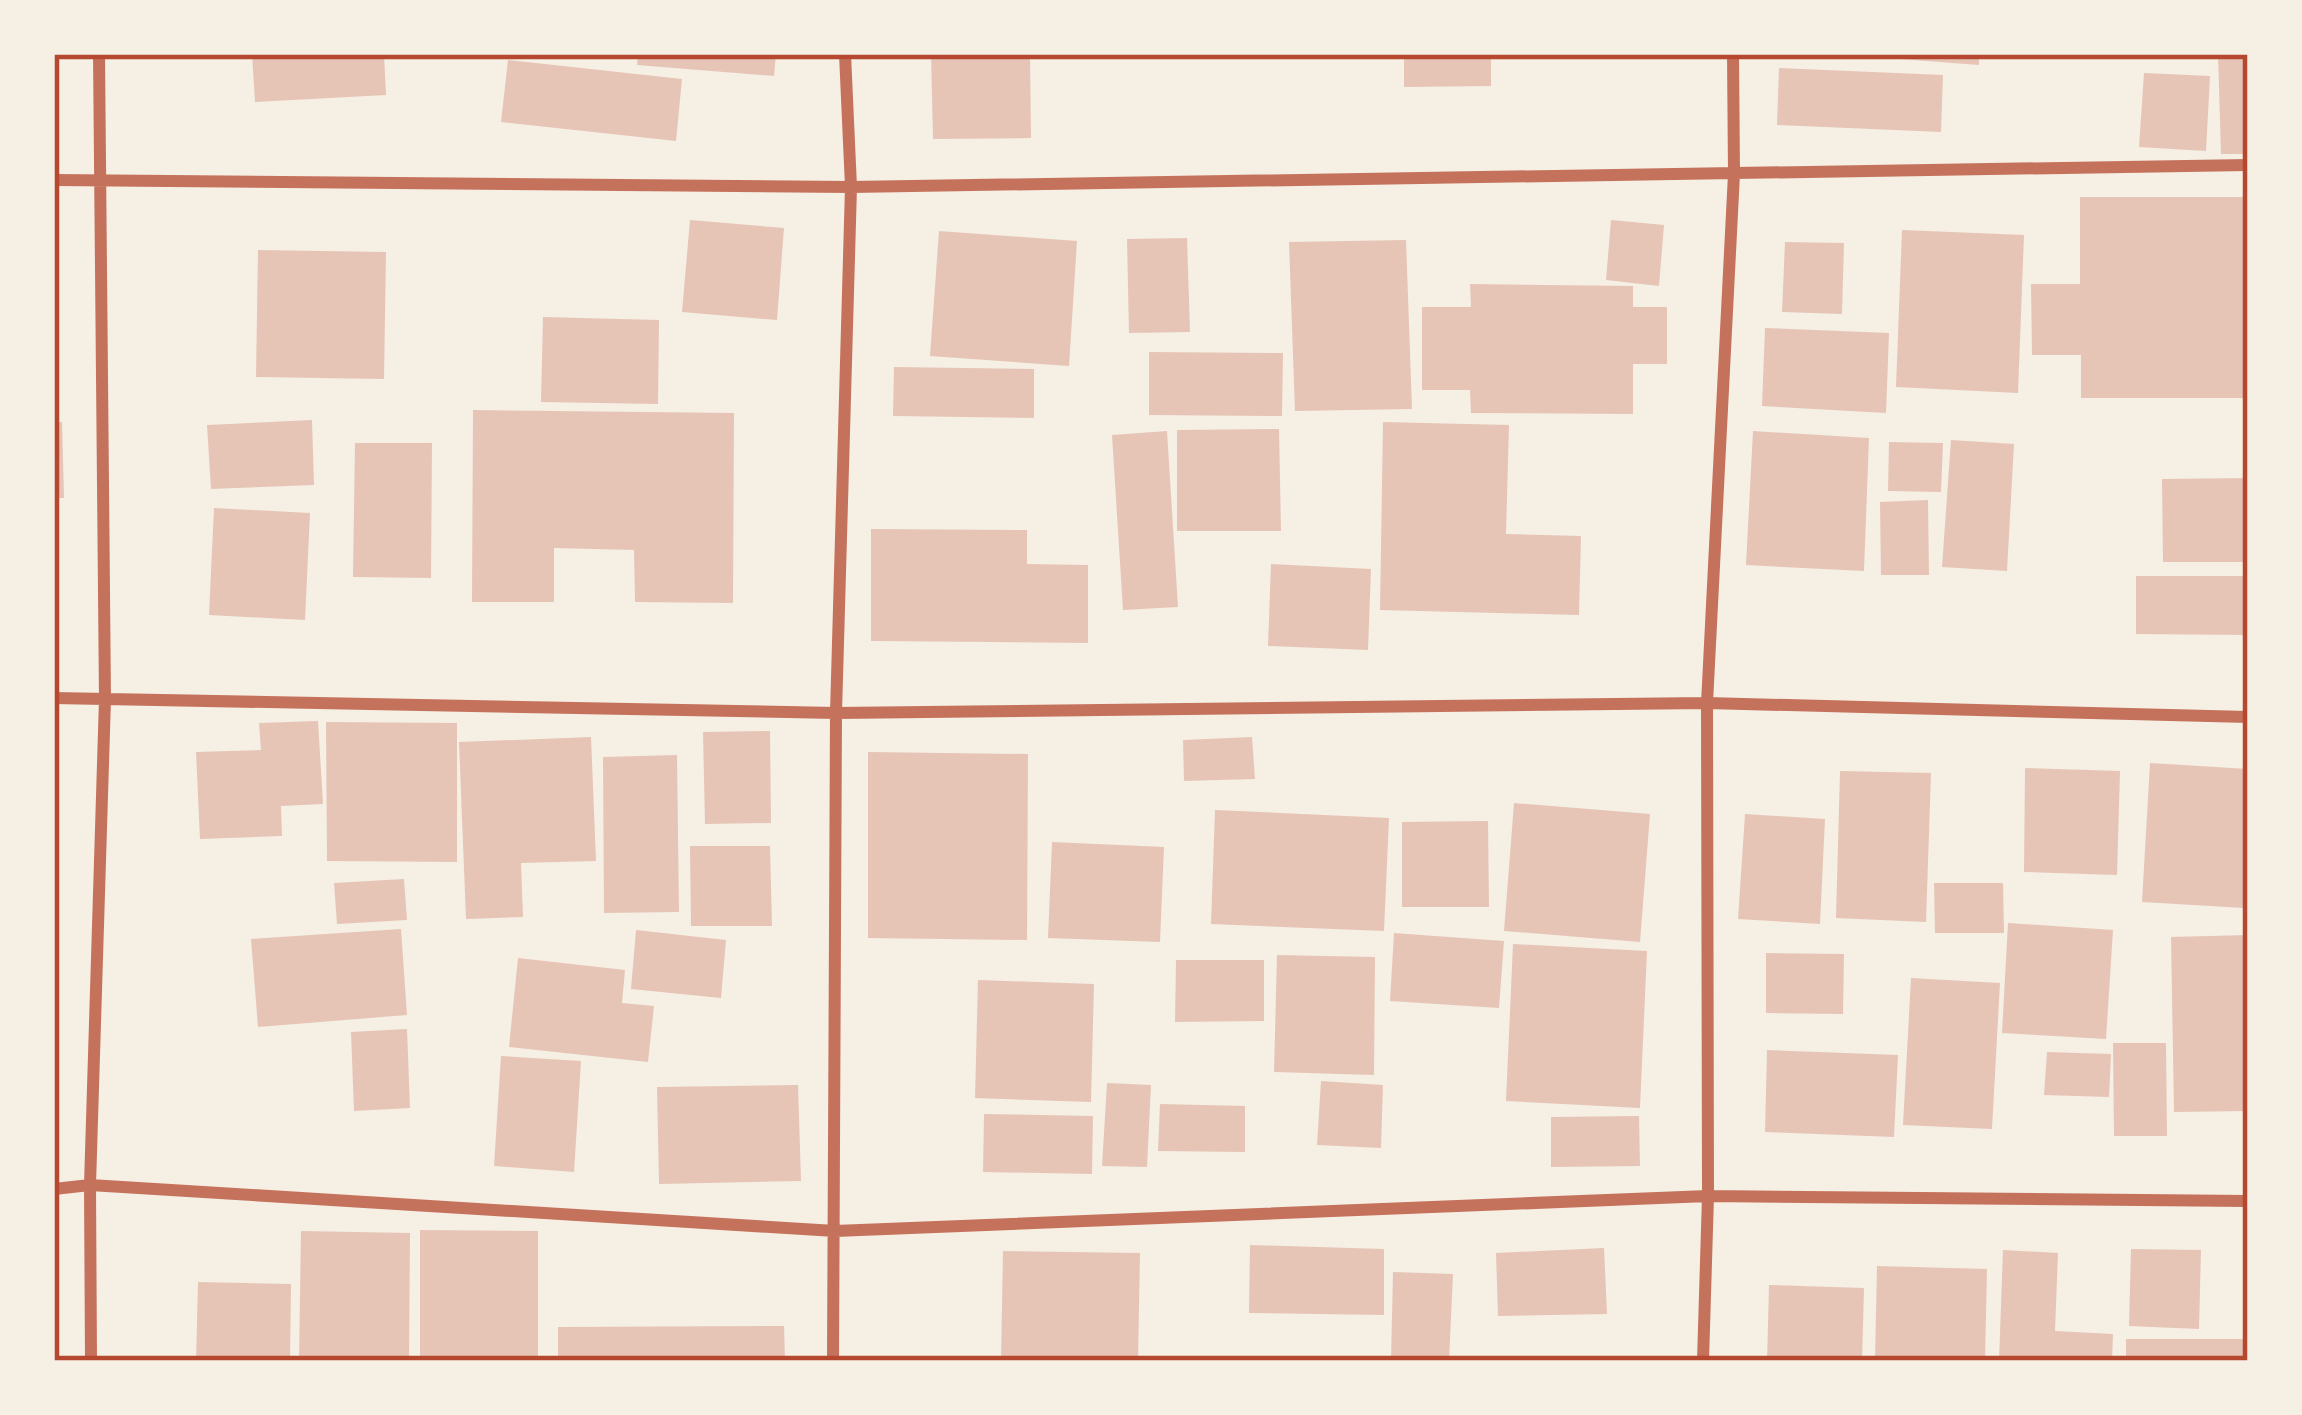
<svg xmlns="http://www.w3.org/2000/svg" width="2302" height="1415" font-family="Cabin,sans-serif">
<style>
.building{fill:#e6c5b7}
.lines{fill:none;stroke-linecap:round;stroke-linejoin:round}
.minor{stroke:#c5725c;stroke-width:12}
.neatline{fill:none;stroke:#b5482f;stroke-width:4.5}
</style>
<rect width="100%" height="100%" fill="#f6efe4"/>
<!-- building -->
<path class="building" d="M 252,54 L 384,54 L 386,95 L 255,102 Z
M 638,54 L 776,54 L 774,76 L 637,65 Z
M 931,54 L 1030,54 L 1031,138 L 933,139 Z
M 1404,54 L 1491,54 L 1491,86 L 1404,87 Z
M 1874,54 L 1979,54 L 1979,65 L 1874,57 Z
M 2218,54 L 2248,54 L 2248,154 L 2221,154 Z
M 508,60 L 682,79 L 676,141 L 501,122 Z
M 1779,68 L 1943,75 L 1941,132 L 1777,125 Z
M 2144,73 L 2210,76 L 2206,151 L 2139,147 Z
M 2080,197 L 2248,197 L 2248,398 L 2081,398 L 2081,355 L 2032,355 L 2031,284 L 2080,284 Z
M 690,220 L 784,228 L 777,320 L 682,312 Z
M 1611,220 L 1664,225 L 1659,286 L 1606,280 Z
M 1902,230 L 2024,235 L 2018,393 L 1896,387 Z
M 939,231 L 1077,241 L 1069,366 L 930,356 Z
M 1187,238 L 1190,332 L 1129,333 L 1127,239 Z
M 1406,240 L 1412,409 L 1295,411 L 1289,242 Z
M 1785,242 L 1844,243 L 1842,314 L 1782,312 Z
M 258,250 L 386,252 L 384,379 L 256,377 Z
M 1470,284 L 1633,286 L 1633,307 L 1667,307 L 1667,364 L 1633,364 L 1633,414 L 1471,413 L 1470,390 L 1422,390 L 1422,307 L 1471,307 Z
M 543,317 L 659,320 L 658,404 L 541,402 Z
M 1765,328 L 1889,333 L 1886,413 L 1762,406 Z
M 1149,352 L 1283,353 L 1282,416 L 1149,415 Z
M 894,367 L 1034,369 L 1034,418 L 893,416 Z
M 473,410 L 734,413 L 733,603 L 635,602 L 634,550 L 554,548 L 554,602 L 472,602 Z
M 312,420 L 314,485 L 211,489 L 207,425 Z
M 54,422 L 62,422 L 64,498 L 54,498 Z
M 1383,422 L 1509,425 L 1506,534 L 1581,536 L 1579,615 L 1380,610 Z
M 1279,429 L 1281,531 L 1177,531 L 1177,430 Z
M 1167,431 L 1178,607 L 1123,610 L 1112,435 Z
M 1753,431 L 1869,438 L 1864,571 L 1746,565 Z
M 1951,440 L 2014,444 L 2007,571 L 1942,567 Z
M 1889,442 L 1943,443 L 1941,492 L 1888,491 Z
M 355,443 L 432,443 L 431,578 L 353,577 Z
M 2248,478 L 2248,562 L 2163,562 L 2162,479 Z
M 1928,500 L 1929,575 L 1881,575 L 1880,502 Z
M 214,508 L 310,513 L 305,620 L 209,615 Z
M 871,529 L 1027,530 L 1027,564 L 1088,565 L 1088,643 L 871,641 Z
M 1271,564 L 1371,569 L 1368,650 L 1268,646 Z
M 2136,576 L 2248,576 L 2248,635 L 2136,634 Z
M 318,721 L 323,804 L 281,806 L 282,836 L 200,839 L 196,752 L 261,750 L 259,723 Z
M 326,722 L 457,723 L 457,862 L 327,861 Z
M 770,731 L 771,823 L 705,824 L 703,732 Z
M 591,737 L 596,861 L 521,863 L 523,917 L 466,919 L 459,742 Z
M 1252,737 L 1255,779 L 1184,781 L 1183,740 Z
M 868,752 L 1028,754 L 1027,940 L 868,938 Z
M 677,755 L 679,912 L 604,913 L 603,757 Z
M 2150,763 L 2248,769 L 2244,908 L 2142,902 Z
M 2025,768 L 2120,771 L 2117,875 L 2024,872 Z
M 1840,771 L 1931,773 L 1926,922 L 1836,918 Z
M 1514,803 L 1650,814 L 1640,942 L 1504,931 Z
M 1215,810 L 1389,818 L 1384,931 L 1211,924 Z
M 1745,814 L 1825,819 L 1820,924 L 1738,919 Z
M 1488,821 L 1489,907 L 1402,907 L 1402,822 Z
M 1052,842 L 1164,847 L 1160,942 L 1048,938 Z
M 690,846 L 770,846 L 772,926 L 691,926 Z
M 404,879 L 407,920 L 337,924 L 334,883 Z
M 1934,883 L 2003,883 L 2004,933 L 1935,933 Z
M 2008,923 L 2113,930 L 2106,1039 L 2002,1033 Z
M 401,929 L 407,1015 L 258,1027 L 251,939 Z
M 636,930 L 726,940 L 721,998 L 631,989 Z
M 1394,933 L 1504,941 L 1499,1008 L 1390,1001 Z
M 2248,935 L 2248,1111 L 2174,1112 L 2171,937 Z
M 1513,944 L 1647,951 L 1640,1108 L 1506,1101 Z
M 1766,953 L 1844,954 L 1843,1014 L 1766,1013 Z
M 1277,955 L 1375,957 L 1374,1075 L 1274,1072 Z
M 518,958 L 625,970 L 622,1003 L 654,1006 L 648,1062 L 509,1047 Z
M 1176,960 L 1264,960 L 1264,1021 L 1175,1022 Z
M 1911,978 L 2000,983 L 1992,1129 L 1903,1125 Z
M 978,980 L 1094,984 L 1091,1102 L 975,1098 Z
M 407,1029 L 410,1108 L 354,1111 L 351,1032 Z
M 2113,1043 L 2166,1043 L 2167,1136 L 2114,1136 Z
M 1767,1050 L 1898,1055 L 1894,1137 L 1765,1132 Z
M 2047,1052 L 2111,1054 L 2109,1097 L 2044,1095 Z
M 501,1056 L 581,1061 L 574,1172 L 494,1166 Z
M 1321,1081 L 1383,1085 L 1381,1148 L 1317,1145 Z
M 1107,1083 L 1151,1085 L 1147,1167 L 1102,1166 Z
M 798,1085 L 801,1181 L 659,1184 L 657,1087 Z
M 1160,1104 L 1245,1106 L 1245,1152 L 1158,1151 Z
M 984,1114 L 1093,1116 L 1092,1174 L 983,1172 Z
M 1639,1116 L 1640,1166 L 1551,1167 L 1551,1117 Z
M 420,1230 L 538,1231 L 538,1361 L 420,1361 Z
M 301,1231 L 410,1233 L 409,1361 L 299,1361 Z
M 1250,1245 L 1384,1249 L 1384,1315 L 1249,1313 Z
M 1604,1248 L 1607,1314 L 1498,1316 L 1496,1253 Z
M 2131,1249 L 2201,1250 L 2199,1329 L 2129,1326 Z
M 2003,1250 L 2058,1253 L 2055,1331 L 2113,1334 L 2112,1361 L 1999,1361 Z
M 1003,1251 L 1140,1253 L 1138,1361 L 1001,1361 Z
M 1877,1266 L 1987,1269 L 1985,1361 L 1875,1361 Z
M 1393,1272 L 1453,1274 L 1449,1361 L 1391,1361 Z
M 198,1282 L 291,1284 L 290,1361 L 196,1361 Z
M 1769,1285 L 1864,1288 L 1862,1361 L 1767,1361 Z
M 784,1326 L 785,1361 L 558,1361 L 558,1327 Z
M 2126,1339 L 2248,1339 L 2248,1361 L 2126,1361 Z"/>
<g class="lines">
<!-- minor -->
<path class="minor" d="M 54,180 L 851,187 L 2248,165
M 54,698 L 836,713 L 1707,703 L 2248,717
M 54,1189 L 90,1185 L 835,1231 L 1708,1196 L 2248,1201
M 91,1361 L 90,1185 L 105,699 L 99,54
M 833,1361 L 836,713 L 851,187 L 845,54
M 1703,1361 L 1708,1196 L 1707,703 L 1734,174 L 1733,54"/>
</g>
<!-- border -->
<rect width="2302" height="1415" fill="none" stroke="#f6efe4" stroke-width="114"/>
<rect x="57" y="57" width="2188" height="1301" class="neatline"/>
</svg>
